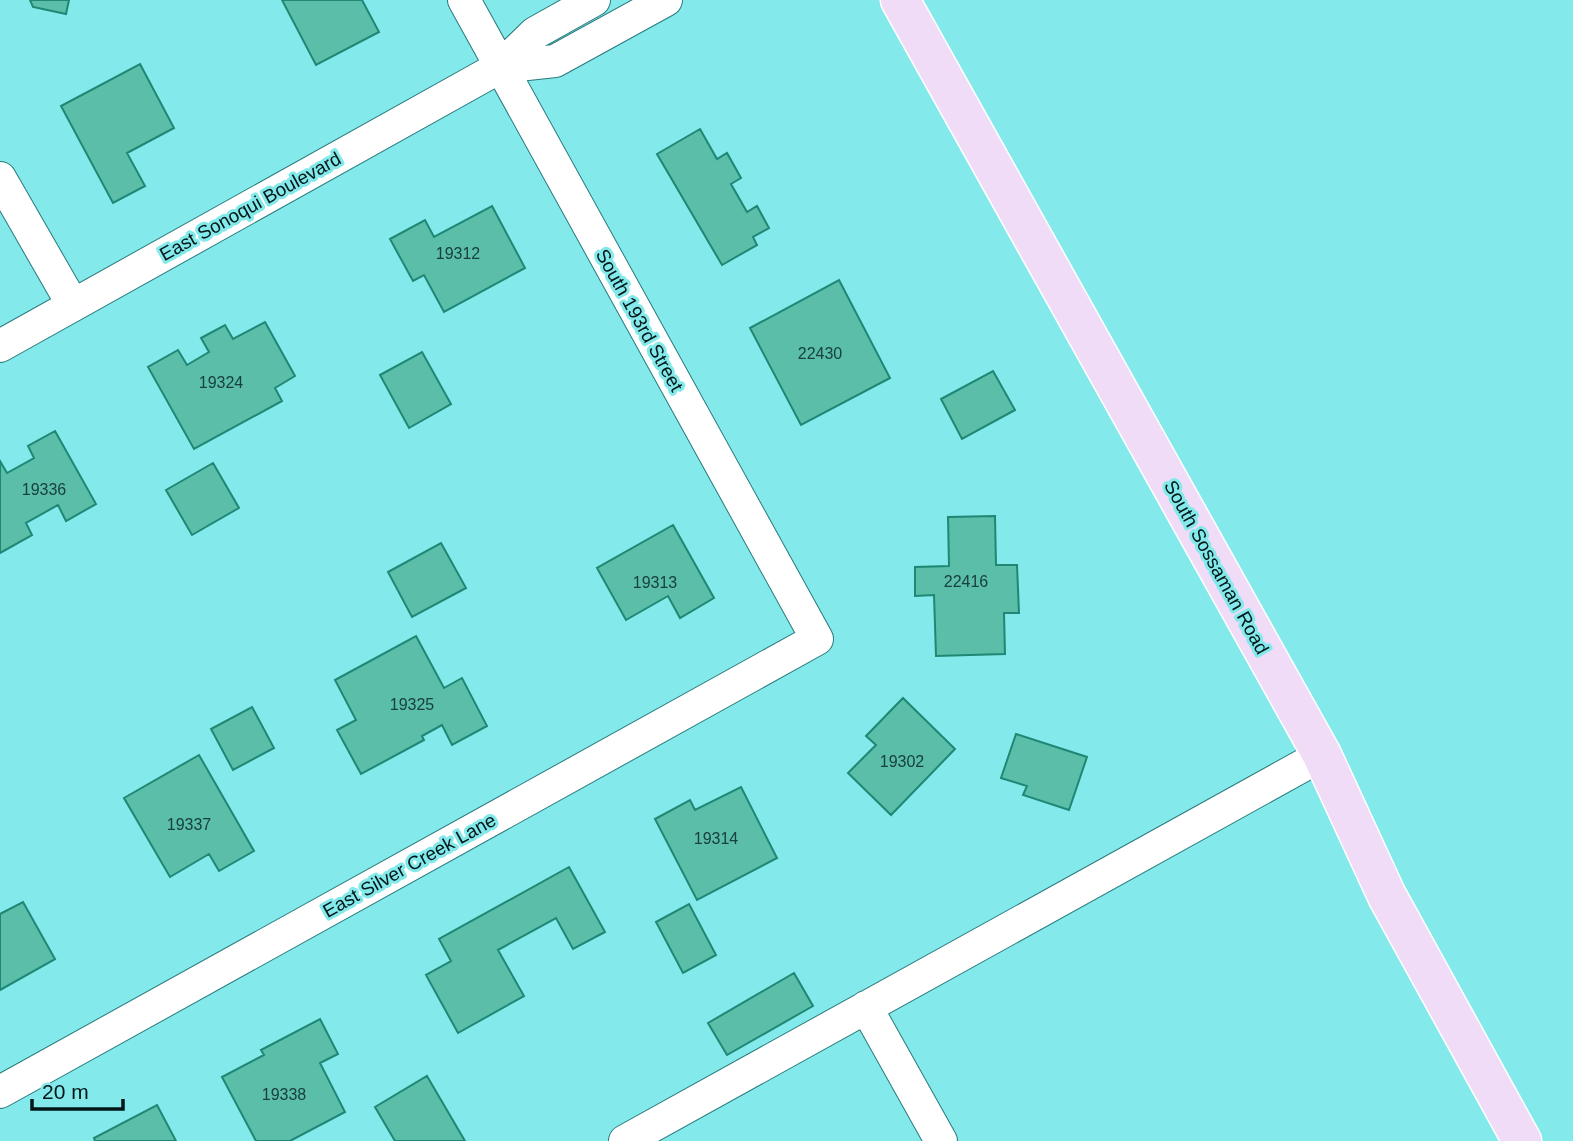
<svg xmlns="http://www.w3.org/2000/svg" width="1573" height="1141" font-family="Arial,sans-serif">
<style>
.building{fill:#5abea8;stroke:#1f8774;stroke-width:2}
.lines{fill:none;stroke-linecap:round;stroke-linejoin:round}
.minor-casing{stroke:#297a7c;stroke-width:34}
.major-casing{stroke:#fff;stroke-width:41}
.minor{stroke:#fff;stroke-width:32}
.major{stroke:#f0dcf7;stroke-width:38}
.labels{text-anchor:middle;stroke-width:6;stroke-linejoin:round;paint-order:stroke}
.number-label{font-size:16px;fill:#18413c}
.street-label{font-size:19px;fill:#021718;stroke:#83e9eb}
</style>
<rect width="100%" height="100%" fill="#83e9eb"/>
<!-- building -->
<path class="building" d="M 30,0 L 69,0 L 66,14 L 33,7 Z
M 282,0 L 362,0 L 379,32 L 316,65 Z
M 140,64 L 174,128 L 127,153 L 145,186 L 113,203 L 61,106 Z
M 700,129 L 717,159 L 727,153 L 741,178 L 731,184 L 747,212 L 757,206 L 769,228 L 753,237 L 757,245 L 722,265 L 657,154 Z
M 492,206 L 525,268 L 444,312 L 424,275 L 413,281 L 390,239 L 425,220 L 434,237 Z
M 839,280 L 890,378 L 801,425 L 750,328 Z
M 265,322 L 295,376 L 275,388 L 282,401 L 194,449 L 148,367 L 178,350 L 187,365 L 209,352 L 201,338 L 225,325 L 233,339 Z
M 422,352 L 451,404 L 409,428 L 380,375 Z
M 993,371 L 1015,410 L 962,439 L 941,399 Z
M 55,431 L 96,504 L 66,521 L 58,505 L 26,523 L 32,535 L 0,553 L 0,461 L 7,473 L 34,458 L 28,446 Z
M 213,463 L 239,508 L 192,535 L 166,490 Z
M 995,516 L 996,565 L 1017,565 L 1019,613 L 1004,613 L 1005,654 L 936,656 L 934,595 L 915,596 L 915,567 L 949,566 L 948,517 Z
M 673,525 L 714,598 L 680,618 L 668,596 L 626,620 L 597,568 Z
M 441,543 L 466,588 L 412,617 L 388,572 Z
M 416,636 L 444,688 L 462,678 L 487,726 L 452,745 L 442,725 L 422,736 L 424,740 L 361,774 L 337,730 L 356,720 L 335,680 Z
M 903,698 L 955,749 L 891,815 L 848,773 L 876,745 L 866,736 Z
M 252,707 L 274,748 L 233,770 L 211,729 Z
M 1016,734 L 1087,757 L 1069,810 L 1023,795 L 1027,786 L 1001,778 Z
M 199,755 L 254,851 L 219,871 L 209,854 L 170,877 L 124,798 Z
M 741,787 L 777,858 L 697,900 L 655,819 L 690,800 L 695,810 Z
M 569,867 L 605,932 L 573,949 L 556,918 L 498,950 L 524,996 L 458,1033 L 426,975 L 451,961 L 439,939 Z
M 23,902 L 55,959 L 0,990 L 0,914 Z
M 689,904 L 716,955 L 683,973 L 656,922 Z
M 794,973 L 813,1006 L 727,1055 L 708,1023 Z
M 320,1019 L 338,1054 L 320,1063 L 345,1112 L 290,1141 L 256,1141 L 222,1077 L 264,1055 L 261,1050 Z
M 427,1076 L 465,1141 L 395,1141 L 375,1107 Z
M 157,1105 L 176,1141 L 95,1141 L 94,1138 Z"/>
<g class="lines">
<defs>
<path id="minor" d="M 500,67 L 555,61 L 666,0
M 0,178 L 73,305
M 0,346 L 500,67 L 535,33 L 594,0
M 866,1007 L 941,1141
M 0,1092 L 817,639 L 464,0
M 625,1141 L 1322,755"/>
<path id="major" d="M 900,0 L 1322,755 L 1387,896 L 1522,1141"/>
</defs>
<!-- minor casing -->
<use href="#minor" class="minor-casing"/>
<!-- major casing -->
<use href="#major" class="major-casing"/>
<!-- minor -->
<use href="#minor" class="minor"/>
<!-- major -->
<use href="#major" class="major"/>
</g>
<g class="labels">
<!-- number labels -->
<g class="number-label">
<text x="458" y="259">19312</text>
<text x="820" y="359">22430</text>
<text x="221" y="388">19324</text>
<text x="44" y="495">19336</text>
<text x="966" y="587">22416</text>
<text x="655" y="588">19313</text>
<text x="412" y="710">19325</text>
<text x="902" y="767">19302</text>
<text x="189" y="830">19337</text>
<text x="716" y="844">19314</text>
<text x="284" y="1100">19338</text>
</g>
<!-- street labels -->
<g class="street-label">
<text transform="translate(250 206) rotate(-29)" y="7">East Sonoqui Boulevard</text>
<text transform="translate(640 320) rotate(61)" y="7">South 193rd Street</text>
<text transform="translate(1217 567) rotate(61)" y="7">South Sossaman Road</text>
<text transform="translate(409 865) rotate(-29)" y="7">East Silver Creek Lane</text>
</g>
</g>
<!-- scale -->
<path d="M32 1099v10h91v-10" fill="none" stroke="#021718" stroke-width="3.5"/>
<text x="42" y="1099" font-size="21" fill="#021718" stroke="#83e9eb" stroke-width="5" paint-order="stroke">20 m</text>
</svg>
